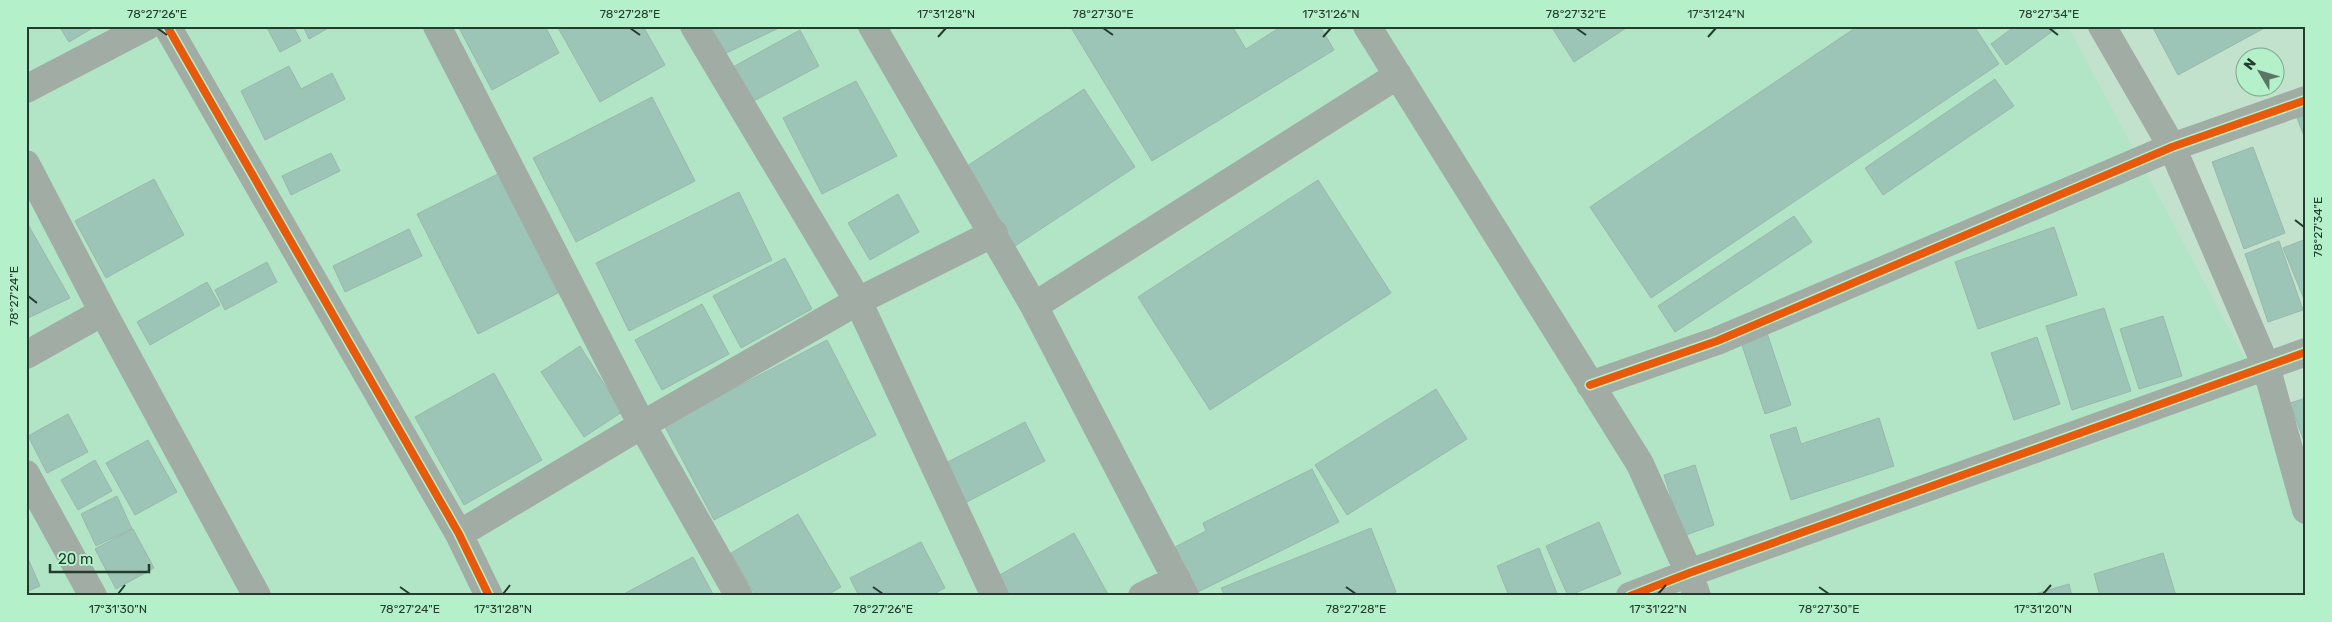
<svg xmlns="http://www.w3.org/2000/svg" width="2332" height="622" font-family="Rubik,sans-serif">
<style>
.built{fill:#b2e5c5}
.building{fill:#9dc5b7;stroke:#9ab7ab}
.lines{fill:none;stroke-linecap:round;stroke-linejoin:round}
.minor{stroke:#a0aca4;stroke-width:28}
.cycleway-casing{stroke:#b4f0ca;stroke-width:11}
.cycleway{stroke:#e8590c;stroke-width:8}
.ticks{fill:none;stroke:#243c2e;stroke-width:2}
.neatline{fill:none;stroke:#243c2e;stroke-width:2}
.ticks-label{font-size:12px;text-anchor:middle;fill:#243c2e}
</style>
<rect width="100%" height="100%" fill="#c2e2ce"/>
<!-- built -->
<path class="built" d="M 26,26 L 2068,26 L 2306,473 L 2306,596 L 26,596 Z"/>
<!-- building -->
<path class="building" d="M 59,26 L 96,26 L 69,42 Z
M 266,26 L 293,26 L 301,41 L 280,52 Z
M 303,26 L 332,26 L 309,39 Z
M 458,26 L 545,26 L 559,53 L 492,90 Z
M 557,26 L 643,26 L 665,65 L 600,102 Z
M 703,26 L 783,26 L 718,57 Z
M 1070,26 L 1232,26 L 1246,49 L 1282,26 L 1320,26 L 1334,50 L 1152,161 Z
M 1551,26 L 1629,26 L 1574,62 Z
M 1858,26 L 1974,26 L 1999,64 L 1651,298 L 1590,207 Z
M 2015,26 L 2056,26 L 2057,28 L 2006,65 L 1991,44 Z
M 2152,26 L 2268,26 L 2178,75 Z
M 800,30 L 819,66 L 750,103 L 731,68 Z
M 289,66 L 301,89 L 332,73 L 345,99 L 265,140 L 241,91 Z
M 1995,79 L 2014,106 L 1883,195 L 1865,168 Z
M 856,81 L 897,156 L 822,194 L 783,118 Z
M 1084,89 L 1135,167 L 1015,246 L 964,168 Z
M 652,97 L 695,181 L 576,242 L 533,158 Z
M 2306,115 L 2306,141 L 2297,118 Z
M 2253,147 L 2285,233 L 2244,249 L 2212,162 Z
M 331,153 L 340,171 L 291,195 L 282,176 Z
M 498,174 L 558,293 L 478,334 L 417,214 Z
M 154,179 L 184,235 L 106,278 L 75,221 Z
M 1318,180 L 1391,293 L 1210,410 L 1138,297 Z
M 739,192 L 772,260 L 629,331 L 596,263 Z
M 898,194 L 919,232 L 870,260 L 848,223 Z
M 1794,216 L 1812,242 L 1675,332 L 1658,306 Z
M 26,221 L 70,298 L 26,319 Z
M 2054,227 L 2077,295 L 1978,329 L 1955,262 Z
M 409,229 L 422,256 L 345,292 L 333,266 Z
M 2306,239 L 2306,304 L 2283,248 Z
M 2279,241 L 2303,310 L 2268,322 L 2245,254 Z
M 785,258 L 812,309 L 741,348 L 713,296 Z
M 267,262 L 277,282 L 225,310 L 215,290 Z
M 207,282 L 220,305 L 150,345 L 137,322 Z
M 702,304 L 729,354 L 662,390 L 635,340 Z
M 2104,308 L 2131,391 L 2072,410 L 2046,326 Z
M 2163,316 L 2182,376 L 2139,389 L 2120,329 Z
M 1765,327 L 1791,405 L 1765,414 L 1739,336 Z
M 2037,337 L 2060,404 L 2014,420 L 1991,353 Z
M 827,340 L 876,435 L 714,520 L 664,425 Z
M 580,346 L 622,412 L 584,437 L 541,372 Z
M 494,373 L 542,460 L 464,505 L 415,417 Z
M 1436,389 L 1467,439 L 1347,515 L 1315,465 Z
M 2306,398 L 2306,447 L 2290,403 Z
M 68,414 L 88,452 L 47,473 L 28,436 Z
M 1879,418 L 1894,466 L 1791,500 L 1770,435 L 1796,427 L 1801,444 Z
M 1025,422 L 1045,461 L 963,504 L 942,465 Z
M 148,440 L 177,492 L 135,515 L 106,463 Z
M 95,460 L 112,491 L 78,510 L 61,480 Z
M 1695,465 L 1714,525 L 1683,536 L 1664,475 Z
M 1312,469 L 1339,522 L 1198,592 L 1175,547 L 1206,531 L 1203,523 Z
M 117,496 L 132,529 L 96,546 L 81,514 Z
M 798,514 L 841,587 L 826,596 L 756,596 L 731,553 Z
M 1599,522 L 1621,574 L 1568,596 L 1546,546 Z
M 1371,528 L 1396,592 L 1386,596 L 1225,596 L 1221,588 Z
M 133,529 L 154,568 L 116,589 L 95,549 Z
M 1074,533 L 1109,596 L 1009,596 L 998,576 Z
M 921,542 L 945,588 L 930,596 L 859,596 L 850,578 Z
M 1539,548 L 1558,596 L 1509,596 L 1497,566 Z
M 2163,553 L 2176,596 L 2100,596 L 2094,574 Z
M 26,554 L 40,586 L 26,592 Z
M 693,557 L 714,596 L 620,596 Z
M 2069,584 L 2072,596 L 2028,596 Z"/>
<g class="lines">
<!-- minor -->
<path class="minor" d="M 167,26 L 459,534 L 489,596
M 437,26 L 642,425 L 739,596
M 694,26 L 858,301 L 995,596
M 872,26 L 1034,306 L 1185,596
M 1367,26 L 1640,464 L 1689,573 L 1697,596
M 2102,26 L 2172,147 L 2266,366 L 2306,510
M 26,89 L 147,26
M 26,164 L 103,312 L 257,596
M 1034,306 L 1398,75
M 26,355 L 103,312
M 1590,385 L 1717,341 L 2172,147 L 2306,100
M 26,474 L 93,596
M 459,534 L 642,425 L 858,301 L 994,233
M 1142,596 L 1177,579
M 1630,596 L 1689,573 L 2306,352"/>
<defs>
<path id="cycleway" d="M 167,26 L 459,534 L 489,596
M 1590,385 L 1717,341 L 2172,147 L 2306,100
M 1630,596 L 1689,573 L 2306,352"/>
</defs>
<!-- cycleway casing -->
<use href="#cycleway" class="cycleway-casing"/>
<!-- cycleway -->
<use href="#cycleway" class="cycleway"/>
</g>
<!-- ticks -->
<path class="ticks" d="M 157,28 L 167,35M 630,28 L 640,35M 1103,28 L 1113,35M 1576,28 L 1586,35M 2049,28 L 2058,35M 938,37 L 946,28M 1323,37 L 1331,28M 1708,37 L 1716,28M 2295,220 L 2304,227M 28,296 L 37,303M 400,587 L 410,594M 873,587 L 883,594M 1346,587 L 1356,594M 1819,587 L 1829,594M 118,594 L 125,585M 503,594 L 510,585M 1658,594 L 1666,585M 2043,594 L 2051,585"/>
<!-- border -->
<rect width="2332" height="622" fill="none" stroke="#b4f0ca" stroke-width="55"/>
<!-- north arrow -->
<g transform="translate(2260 72) rotate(308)"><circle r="24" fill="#b4f0ca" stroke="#7aa88c"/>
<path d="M0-4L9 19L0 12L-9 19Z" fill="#5b7666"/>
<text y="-8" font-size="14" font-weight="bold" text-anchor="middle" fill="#243c2e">N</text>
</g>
<!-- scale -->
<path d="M50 564v8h99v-8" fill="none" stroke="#243c2e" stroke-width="2.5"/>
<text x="58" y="564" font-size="15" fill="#243c2e" stroke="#b4f0ca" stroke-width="4" paint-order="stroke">20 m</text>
<rect x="28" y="28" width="2276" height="566" class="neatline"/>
<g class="ticks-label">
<text x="157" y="18">78°27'26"E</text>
<text x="630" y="18">78°27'28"E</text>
<text x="946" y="18">17°31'28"N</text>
<text x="1103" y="18">78°27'30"E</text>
<text x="1331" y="18">17°31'26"N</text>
<text x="1576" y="18">78°27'32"E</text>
<text x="1716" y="18">17°31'24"N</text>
<text x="2049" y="18">78°27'34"E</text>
<text transform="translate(2318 227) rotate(-90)" y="4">78°27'34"E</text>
<text transform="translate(14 296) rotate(-90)" y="4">78°27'24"E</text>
<text x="118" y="613">17°31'30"N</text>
<text x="410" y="613">78°27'24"E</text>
<text x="503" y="613">17°31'28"N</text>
<text x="883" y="613">78°27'26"E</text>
<text x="1356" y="613">78°27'28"E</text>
<text x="1658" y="613">17°31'22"N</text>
<text x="1829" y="613">78°27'30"E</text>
<text x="2043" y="613">17°31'20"N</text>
</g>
</svg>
